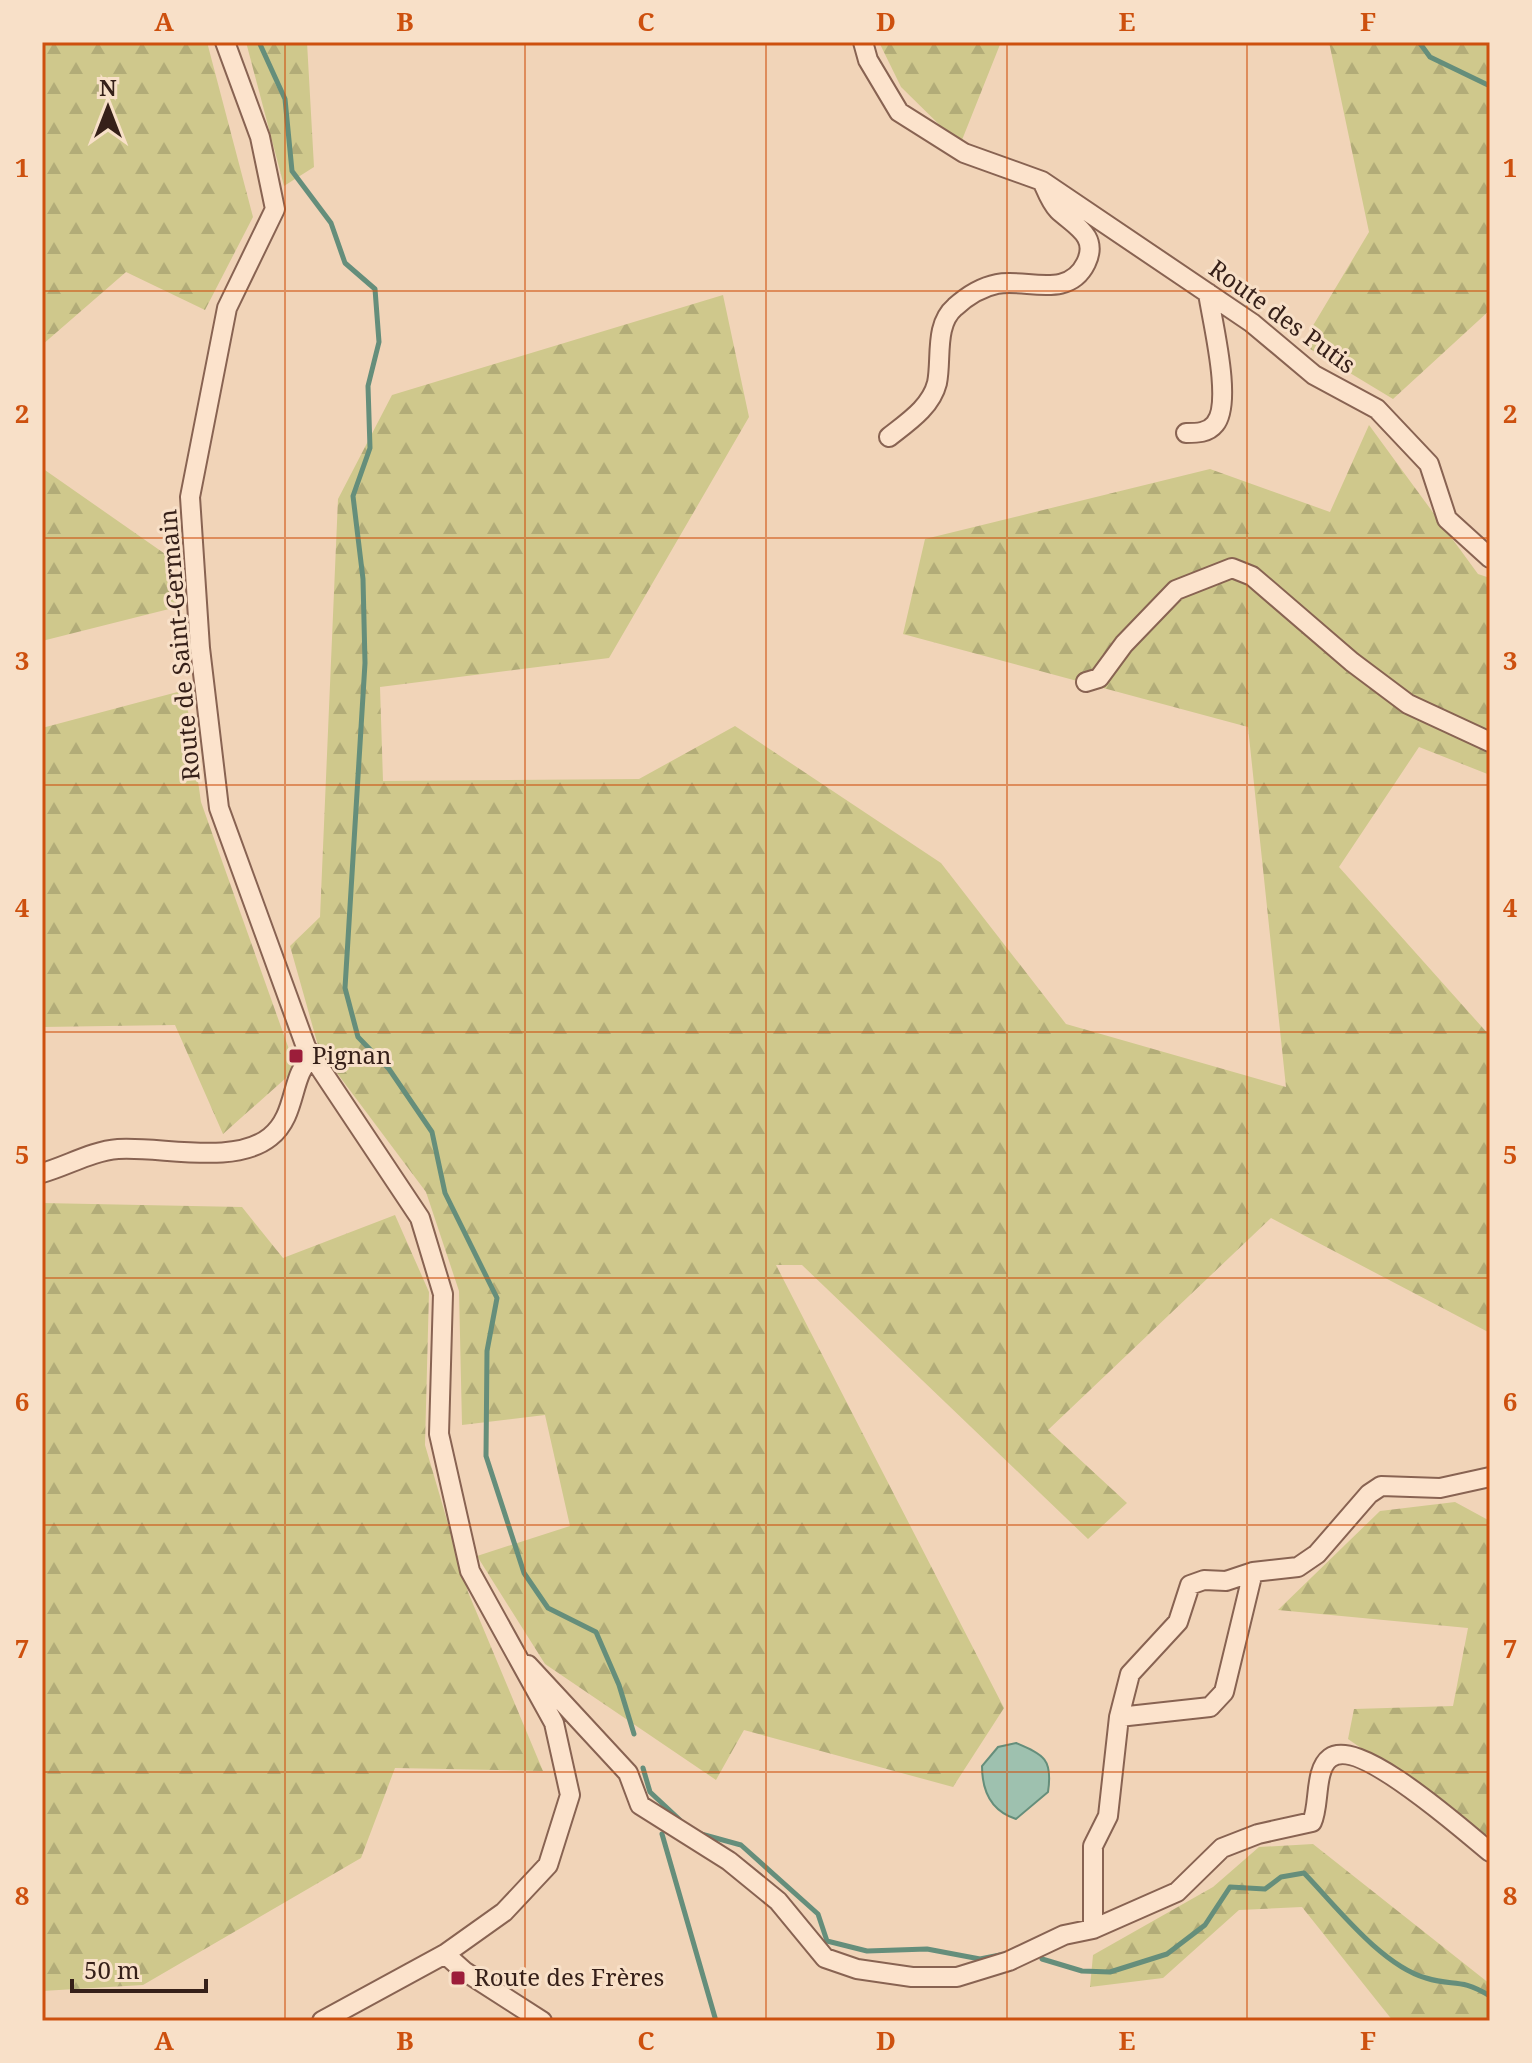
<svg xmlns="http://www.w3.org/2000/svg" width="1532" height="2063" font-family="'Noto Serif',serif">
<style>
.forest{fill:url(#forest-firs)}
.water{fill:#9ec1af;stroke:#658e7b;stroke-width:2}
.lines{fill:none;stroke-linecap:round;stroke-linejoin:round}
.stream{stroke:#658e7b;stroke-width:5}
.minor-casing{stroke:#886352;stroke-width:22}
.minor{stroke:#fce3cc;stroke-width:18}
.grid{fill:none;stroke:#cd500e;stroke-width:2;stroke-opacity:0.55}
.poi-dot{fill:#9c1d3a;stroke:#f8e0c8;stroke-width:3}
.labels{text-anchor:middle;stroke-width:6;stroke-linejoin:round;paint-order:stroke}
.street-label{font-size:24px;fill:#362019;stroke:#f8e0c8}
.poi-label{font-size:24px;fill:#362019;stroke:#f8e0c8;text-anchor:start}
.neatline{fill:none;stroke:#cd500e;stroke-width:3}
.grid-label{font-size:26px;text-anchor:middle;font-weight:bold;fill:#cd500e}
</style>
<defs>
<pattern id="forest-firs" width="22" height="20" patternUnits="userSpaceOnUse" patternTransform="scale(2)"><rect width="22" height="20" fill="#cfc88c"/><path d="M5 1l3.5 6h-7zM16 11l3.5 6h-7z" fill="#b2ac78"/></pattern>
</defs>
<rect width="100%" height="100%" fill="#f1d4b8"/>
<!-- forest -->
<path class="forest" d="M 42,42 L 207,42 L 253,217 L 205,310 L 126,272 L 42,345 Z
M 246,42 L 307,42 L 314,167 L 284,186 Z
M 879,42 L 1001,42 L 960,145 L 901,87 Z
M 1329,42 L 1490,42 L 1490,310 L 1393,399 L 1302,344 L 1369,232 Z
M 723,295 L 749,417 L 609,658 L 380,687 L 383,781 L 639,779 L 735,726 L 941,863 L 1066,1024 L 1286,1087 L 1248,727 L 903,634 L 925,539 L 1210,469 L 1330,512 L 1369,425 L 1478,574 L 1490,578 L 1490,775 L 1419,747 L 1339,867 L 1490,1036 L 1490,1333 L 1271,1218 L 1048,1430 L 1127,1503 L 1088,1539 L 802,1265 L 776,1265 L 1004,1708 L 953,1787 L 744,1730 L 716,1780 L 545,1664 L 477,1556 L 570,1526 L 545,1415 L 462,1425 L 459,1291 L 426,1192 L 319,1049 L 290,946 L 320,917 L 338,499 L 392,395 Z
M 42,468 L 168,556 L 177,607 L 42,641 Z
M 185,690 L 201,802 L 296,1069 L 223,1134 L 175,1025 L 42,1027 L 42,728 Z
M 42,1203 L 242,1207 L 283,1258 L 395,1215 L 429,1292 L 425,1445 L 468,1592 L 543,1771 L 395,1768 L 361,1858 L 143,1985 L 42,1991 Z
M 1455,1502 L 1490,1521 L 1490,1838 L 1348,1739 L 1354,1709 L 1453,1706 L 1468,1628 L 1278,1610 L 1380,1511 Z
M 1313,1844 L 1490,1984 L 1490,2021 L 1393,2021 L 1302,1907 L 1239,1910 L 1163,1978 L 1090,1987 L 1093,1955 L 1213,1887 L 1259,1847 Z"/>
<!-- water -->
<path class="water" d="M 1016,1743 C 1044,1755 1053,1759 1048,1792 L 1016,1819 C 991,1811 982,1792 982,1766 L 998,1747 Z"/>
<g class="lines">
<!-- stream -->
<path class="stream" d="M 259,42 L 285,99 L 292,171 L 331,223 L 345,263 L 375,289 L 379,342 L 368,386 L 370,448 L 353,496 L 363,579 L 365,663 L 345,988 L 358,1037 L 389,1069 L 432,1132 L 445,1193 L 497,1298 L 487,1351 L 486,1456 L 524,1573 L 548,1608 L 596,1632 L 619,1685 L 634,1734
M 1419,42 L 1430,57 L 1490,86
M 643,1768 L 650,1792 L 680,1820
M 662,1834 L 716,2021
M 701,1834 L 741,1845 L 818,1914 L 827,1941 L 867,1951 L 927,1949 L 980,1959 L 1000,1955
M 1042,1959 L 1082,1971 L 1110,1972 L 1167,1954 L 1205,1925 L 1230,1887 L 1265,1889 L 1281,1877 L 1304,1873 C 1336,1906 1381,1965 1426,1978 C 1454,1987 1459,1977 1490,1996"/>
<defs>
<path id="minor" d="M 225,42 L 260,137 L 275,209 L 227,308 L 190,497 L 200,648 L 219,808 L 306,1047 L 420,1218 L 443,1294 L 439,1434 L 470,1571 L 554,1723 L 570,1795 L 548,1865 L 504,1912 L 445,1954 L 322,2021
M 863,42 L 868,60 L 899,112 L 964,153 L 1042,181 L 1252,323 L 1314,375 L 1377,409 L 1429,464 L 1447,519 L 1490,558
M 1186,433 C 1197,433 1208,433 1215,424 C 1233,403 1212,321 1208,293
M 889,437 C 908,422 931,407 937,383 C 942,359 934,325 955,307 C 966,297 982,287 997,284 C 1026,278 1068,300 1086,263 C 1099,236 1075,226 1058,210 C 1051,203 1047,192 1043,183
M 1086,682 L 1099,678 L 1124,644 L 1176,590 L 1232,568 L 1252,576 L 1352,662 L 1408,704 L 1490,742
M 42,1173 C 67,1166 92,1151 118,1149 C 161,1146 234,1166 270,1137 C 298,1115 290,1073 312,1058
M 528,1665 L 628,1773 L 640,1805 L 729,1861 L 778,1901 L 825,1958 L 857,1969 L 912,1977 L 957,1977 L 1009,1961 L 1064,1935 L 1093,1929 L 1177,1892 L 1222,1848 L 1258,1834 L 1312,1822 C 1320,1805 1314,1770 1330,1758 C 1359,1736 1465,1832 1490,1852
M 1119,1717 L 1210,1707 L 1224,1692 L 1253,1572
M 1093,1929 L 1093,1846 L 1108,1816 L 1119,1717 L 1130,1674 L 1178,1622 L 1190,1585 L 1204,1580 L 1226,1581 L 1253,1572 L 1298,1567 L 1317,1554 L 1369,1494 L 1381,1486 L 1440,1488 L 1490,1477
M 445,1954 L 464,1971 L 542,2021"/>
</defs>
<!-- minor casing -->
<use href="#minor" class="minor-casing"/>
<!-- minor -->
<use href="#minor" class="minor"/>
</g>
<!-- grid -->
<path class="grid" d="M 285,42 L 285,2021M 525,42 L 525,2021M 766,42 L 766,2021M 1007,42 L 1007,2021M 1247,42 L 1247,2021M 42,291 L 1490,291M 42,538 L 1490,538M 42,785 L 1490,785M 42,1032 L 1490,1032M 42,1278 L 1490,1278M 42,1525 L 1490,1525M 42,1772 L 1490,1772"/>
<!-- markers -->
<g class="poi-dot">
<rect x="288" y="1048" width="16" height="16" rx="4"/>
<rect x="450" y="1970" width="16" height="16" rx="4"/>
</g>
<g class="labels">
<!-- street labels -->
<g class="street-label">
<text transform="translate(1282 317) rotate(36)" y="8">Route des Putis</text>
<text transform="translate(180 645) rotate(-95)" y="8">Route de Saint-Germain</text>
</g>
<!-- poi labels -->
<g class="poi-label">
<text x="312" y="1064">Pignan</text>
<text x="474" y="1986">Route des Frères</text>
</g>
</g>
<!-- border -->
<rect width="1532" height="2063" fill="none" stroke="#f8e0c8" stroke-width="88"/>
<!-- north arrow -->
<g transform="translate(108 108)" stroke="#f8e0c8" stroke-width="6" paint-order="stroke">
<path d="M0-6L14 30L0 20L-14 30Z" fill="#362019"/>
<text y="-12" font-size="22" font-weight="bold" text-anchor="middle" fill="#362019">N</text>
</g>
<!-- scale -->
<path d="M72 1979v12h134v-12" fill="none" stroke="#362019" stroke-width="4"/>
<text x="84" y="1979" font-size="24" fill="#362019" stroke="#f8e0c8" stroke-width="6" paint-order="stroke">50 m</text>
<rect x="44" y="44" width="1444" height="1975" class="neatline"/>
<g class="grid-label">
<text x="164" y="31">A</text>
<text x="405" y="31">B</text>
<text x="646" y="31">C</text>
<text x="886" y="31">D</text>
<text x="1127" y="31">E</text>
<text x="1368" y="31">F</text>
<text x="22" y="177">1</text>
<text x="1510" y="177">1</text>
<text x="22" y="423">2</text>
<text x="1510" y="423">2</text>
<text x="22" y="670">3</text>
<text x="1510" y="670">3</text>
<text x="22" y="917">4</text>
<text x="1510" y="917">4</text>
<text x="22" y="1164">5</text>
<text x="1510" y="1164">5</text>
<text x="22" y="1411">6</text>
<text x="1510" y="1411">6</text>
<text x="22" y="1658">7</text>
<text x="1510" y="1658">7</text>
<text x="22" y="1905">8</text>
<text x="1510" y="1905">8</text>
<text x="164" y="2050">A</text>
<text x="405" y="2050">B</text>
<text x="646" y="2050">C</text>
<text x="886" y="2050">D</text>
<text x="1127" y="2050">E</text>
<text x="1368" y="2050">F</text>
</g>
</svg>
